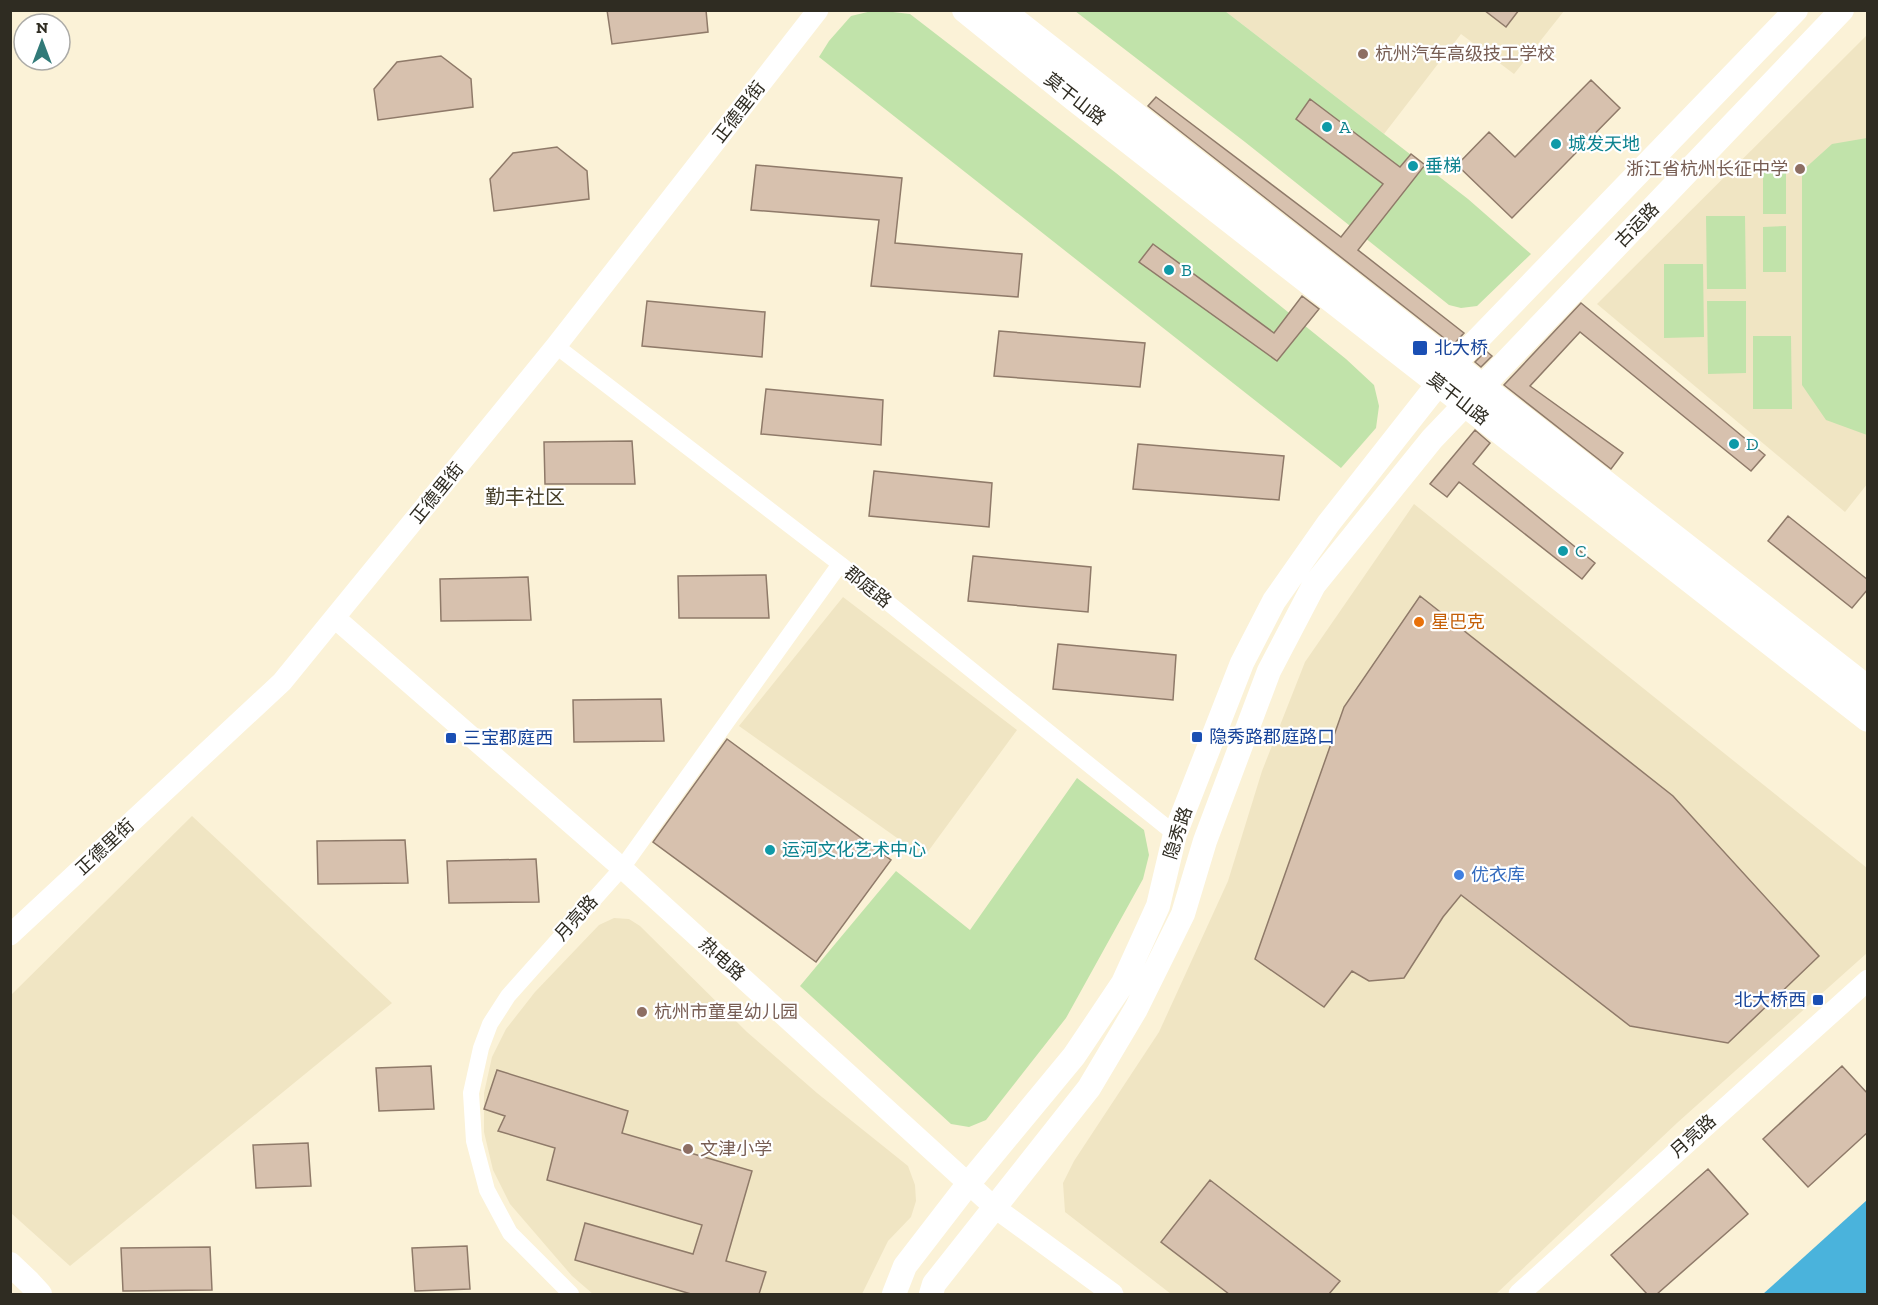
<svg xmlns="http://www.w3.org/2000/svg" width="1878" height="1305" font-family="'Zilla Slab','Noto Sans SC',serif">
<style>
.built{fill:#f0e5c3}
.green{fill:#c1e3aa}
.water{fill:#4ab3dc}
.building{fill:#d7c1ae;stroke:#8f7a69;stroke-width:1.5}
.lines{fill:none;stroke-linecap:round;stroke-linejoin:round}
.minor{stroke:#fff;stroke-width:16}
.tertiary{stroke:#fff;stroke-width:21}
.secondary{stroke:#fff;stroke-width:24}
.primary{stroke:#fff;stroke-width:26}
.education-dot{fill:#8d6e63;stroke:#fff;stroke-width:2}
.culture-dot{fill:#0f9aa8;stroke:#fff;stroke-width:2}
.transit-dot{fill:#1a4fb4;stroke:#fff;stroke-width:2}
.food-dot{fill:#e8710a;stroke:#fff;stroke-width:2}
.shop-dot{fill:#3f7fe0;stroke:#fff;stroke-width:2}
.labels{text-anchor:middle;stroke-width:4.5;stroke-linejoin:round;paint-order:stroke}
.education-label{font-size:18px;fill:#785e54;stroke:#fff;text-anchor:start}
.street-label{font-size:18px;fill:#2f2c22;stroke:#fff}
.culture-label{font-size:18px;fill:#0d838f;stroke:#fff;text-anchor:start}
.transit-label{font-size:18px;fill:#164399;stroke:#fff;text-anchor:start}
.food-label{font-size:18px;fill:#c56008;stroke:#fff;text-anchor:start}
.shop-label{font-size:18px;fill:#366cbe;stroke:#fff;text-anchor:start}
.neighbourhood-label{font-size:20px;fill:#48412b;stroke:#fff}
</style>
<rect width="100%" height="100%" fill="#fbf2d7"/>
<!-- built -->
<path class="built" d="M 1225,11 L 1564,11 L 1514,74 L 1461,34 L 1384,134 Z
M 1867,35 L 1868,483 L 1845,512 L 1597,304 Z
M 1414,504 L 1867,868 L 1867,953 L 1677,1123 L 1496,1294 L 1171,1294 L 1065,1212 L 1063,1183 L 1074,1161 L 1159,1032 L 1228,881 L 1262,771 L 1305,662 Z
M 843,597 L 1017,730 L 924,857 L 739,726 Z
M 192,816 L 392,1003 L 70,1266 L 11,1213 L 11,995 Z
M 614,918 L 629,919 L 640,926 L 747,1032 L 817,1093 L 908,1166 L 915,1185 L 916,1201 L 911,1217 L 888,1241 L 862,1294 L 593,1294 L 572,1276 L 510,1204 L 493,1170 L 484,1132 L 484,1093 L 492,1057 L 506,1029 L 535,992 L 599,925 Z"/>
<!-- green -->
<path class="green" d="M 876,10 L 910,14 L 1116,173 L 1346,359 L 1374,385 L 1379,406 L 1376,428 L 1341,468 L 819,57 L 829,41 L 851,16 Z
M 1075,11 L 1225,11 L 1468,199 L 1531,254 L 1477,306 L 1461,308 L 1449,305 L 1245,142 Z
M 1867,138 L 1868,138 L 1867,435 L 1826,420 L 1802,385 L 1802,171 L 1832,144 Z
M 1763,168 L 1786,168 L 1786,214 L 1763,214 Z
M 1706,216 L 1745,216 L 1746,289 L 1707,289 Z
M 1786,226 L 1786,272 L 1763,272 L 1763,227 Z
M 1664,264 L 1703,264 L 1704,337 L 1664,338 Z
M 1707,301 L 1746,301 L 1746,373 L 1708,374 Z
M 1791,336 L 1792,409 L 1753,409 L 1753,336 Z
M 1077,778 L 1144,830 L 1149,855 L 1143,879 L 1066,1018 L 986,1120 L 969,1127 L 951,1124 L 800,986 L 896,871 L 970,930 Z"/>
<!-- water -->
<path class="water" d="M 1867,1200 L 1867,1294 L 1763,1294 Z"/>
<!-- building -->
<path class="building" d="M 607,10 L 706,10 L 708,32 L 612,44 Z
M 1484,10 L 1519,10 L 1506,27 Z
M 441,56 L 471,79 L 473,107 L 378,120 L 374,89 L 397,62 Z
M 1591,80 L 1620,108 L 1512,218 L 1457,165 L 1489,132 L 1515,157 Z
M 1156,97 L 1341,237 L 1383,184 L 1296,119 L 1310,99 L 1400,167 L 1411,154 L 1425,165 L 1358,250 L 1464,333 L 1453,345 L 1148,106 Z
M 557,147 L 587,171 L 589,199 L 494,211 L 490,179 L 513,153 Z
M 756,165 L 902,178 L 895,243 L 1022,254 L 1018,297 L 871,286 L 879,220 L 751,210 Z
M 1153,244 L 1274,333 L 1302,296 L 1319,309 L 1277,361 L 1139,262 Z
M 647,301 L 765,312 L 762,357 L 642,346 Z
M 1581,303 L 1765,455 L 1751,471 L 1580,332 L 1530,386 L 1623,453 L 1611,469 L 1504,385 Z
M 999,331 L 1145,343 L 1140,387 L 994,376 Z
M 1486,351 L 1492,356 L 1481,367 L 1475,362 Z
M 766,389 L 883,400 L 881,445 L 761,434 Z
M 1475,430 L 1490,443 L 1473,464 L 1595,563 L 1582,579 L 1459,482 L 1447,497 L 1430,484 Z
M 632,441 L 635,484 L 545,484 L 544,442 Z
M 1138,444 L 1284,456 L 1279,500 L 1133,489 Z
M 874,471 L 992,483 L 989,527 L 869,516 Z
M 1788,516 L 1868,580 L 1868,589 L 1852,608 L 1768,541 Z
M 973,556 L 1091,567 L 1088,612 L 968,601 Z
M 766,575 L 769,618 L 679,618 L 678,576 Z
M 528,577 L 531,620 L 441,621 L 440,579 Z
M 1420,596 L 1673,796 L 1819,956 L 1728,1043 L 1630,1026 L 1461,895 L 1443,917 L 1404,978 L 1369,981 L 1352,971 L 1324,1007 L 1255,959 L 1344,707 Z
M 1058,644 L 1176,655 L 1173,700 L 1053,689 Z
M 661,699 L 664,741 L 574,742 L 573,700 Z
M 727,739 L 891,860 L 816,962 L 653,842 Z
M 405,840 L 408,883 L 318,884 L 317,841 Z
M 536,859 L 539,902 L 449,903 L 447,861 Z
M 431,1066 L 434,1109 L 379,1111 L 376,1068 Z
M 1842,1066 L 1868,1094 L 1868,1132 L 1808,1187 L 1763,1139 Z
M 497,1070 L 628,1111 L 622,1133 L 752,1171 L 726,1261 L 766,1272 L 759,1294 L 691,1294 L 575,1260 L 585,1223 L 693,1254 L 702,1225 L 547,1180 L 555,1148 L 498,1131 L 505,1116 L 484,1109 Z
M 308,1143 L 311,1186 L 256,1188 L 253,1145 Z
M 1708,1169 L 1748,1214 L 1657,1294 L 1647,1294 L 1611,1255 Z
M 1210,1180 L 1340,1281 L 1329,1294 L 1229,1294 L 1161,1242 Z
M 467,1246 L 470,1289 L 415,1291 L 412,1248 Z
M 210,1247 L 212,1290 L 123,1291 L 121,1248 Z"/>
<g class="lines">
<!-- minor -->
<path class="minor" d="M 556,346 L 840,564 L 1175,834
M 571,1294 L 510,1233 L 487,1190 L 474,1141 L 471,1093 L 481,1048 L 490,1024 L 508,996 L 622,868 L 840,564"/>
<!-- tertiary -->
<path class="tertiary" d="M 335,618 L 622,868 L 994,1207 L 1113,1294
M 10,935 L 282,682 L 556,346 L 818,10
M 1519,1294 L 1868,980"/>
<!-- secondary -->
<path class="secondary" d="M 10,1264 L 29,1282 L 40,1294
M 894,1294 L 905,1266 L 969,1183 L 1074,1056 L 1123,983 L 1158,906 L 1175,834 L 1242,663 L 1274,601 L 1328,524 L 1453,365 L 1796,10
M 931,1294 L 934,1284 L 1089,1088 L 1136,1009 L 1183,914 L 1205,841 L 1269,671 L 1314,585 L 1432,439 L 1842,10"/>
<!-- primary -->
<path class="primary" d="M 965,10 L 1075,99 L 1868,719
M 1001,10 L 1868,689"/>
</g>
<!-- markers -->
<g class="education-dot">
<circle cx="1363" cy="54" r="6"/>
<circle cx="1800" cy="169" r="6"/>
<circle cx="642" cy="1012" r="6"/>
<circle cx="688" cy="1149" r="6"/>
</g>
<g class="culture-dot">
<circle cx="1327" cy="127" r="6"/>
<circle cx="1556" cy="144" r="6"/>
<circle cx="1413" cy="166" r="6"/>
<circle cx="1169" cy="270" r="6"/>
<circle cx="1734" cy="444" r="6"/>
<circle cx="1563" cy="551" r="6"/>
<circle cx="770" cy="850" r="6"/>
</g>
<g class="transit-dot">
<rect x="1412" y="340" width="16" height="16" rx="3"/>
<rect x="1191" y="731" width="12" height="12" rx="3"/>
<rect x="445" y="732" width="12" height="12" rx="3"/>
<rect x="1812" y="994" width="12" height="12" rx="3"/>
</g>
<circle class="food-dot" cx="1419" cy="622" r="6"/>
<circle class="shop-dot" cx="1459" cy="875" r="6"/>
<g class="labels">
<!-- education labels -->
<g class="education-label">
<text x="1375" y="60">杭州汽车高级技工学校</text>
<text x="1788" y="175" text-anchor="end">浙江省杭州长征中学</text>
<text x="654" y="1018">杭州市童星幼儿园</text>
<text x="700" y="1155">文津小学</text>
</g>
<!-- street labels -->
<g class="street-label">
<text transform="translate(1075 99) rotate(38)" y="6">莫干山路</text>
<text transform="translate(739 112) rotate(-52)" y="6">正德里街</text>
<text transform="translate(1637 225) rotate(-46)" y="6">古运路</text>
<text transform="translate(1458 399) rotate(38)" y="6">莫干山路</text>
<text transform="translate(437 493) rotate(-51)" y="6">正德里街</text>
<text transform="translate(868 587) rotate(39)" y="6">郡庭路</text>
<text transform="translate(1178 833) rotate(-72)" y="6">隐秀路</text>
<text transform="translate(105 847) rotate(-43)" y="6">正德里街</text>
<text transform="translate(576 918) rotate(-48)" y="6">月亮路</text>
<text transform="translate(722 959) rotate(42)" y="6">热电路</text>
<text transform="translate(1693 1136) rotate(-42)" y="6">月亮路</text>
</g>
<!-- culture labels -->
<g class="culture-label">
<text x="1339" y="133">A</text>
<text x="1568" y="150">城发天地</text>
<text x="1425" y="172">垂梯</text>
<text x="1181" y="276">B</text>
<text x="1746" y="450">D</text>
<text x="1575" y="557">C</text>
<text x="782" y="856">运河文化艺术中心</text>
</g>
<!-- transit labels -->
<g class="transit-label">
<text x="1434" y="354">北大桥</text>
<text x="1209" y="743">隐秀路郡庭路口</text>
<text x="463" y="744">三宝郡庭西</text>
<text x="1806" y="1006" text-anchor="end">北大桥西</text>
</g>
<!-- food labels -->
<g class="food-label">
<text x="1431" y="628">星巴克</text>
</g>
<!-- shop labels -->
<g class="shop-label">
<text x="1471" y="881">优衣库</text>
</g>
<!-- neighbourhood labels -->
<g class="neighbourhood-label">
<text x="525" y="504">勤丰社区</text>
</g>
</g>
<!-- border -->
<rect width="1878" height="1305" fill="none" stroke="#2f2c22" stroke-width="24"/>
<!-- north arrow -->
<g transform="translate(42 42)"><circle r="28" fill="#ffffff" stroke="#acaba7" stroke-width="1.5"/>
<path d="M0-4.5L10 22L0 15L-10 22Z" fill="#317a78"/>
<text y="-9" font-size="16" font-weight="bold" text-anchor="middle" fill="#2f2c22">N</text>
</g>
</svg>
